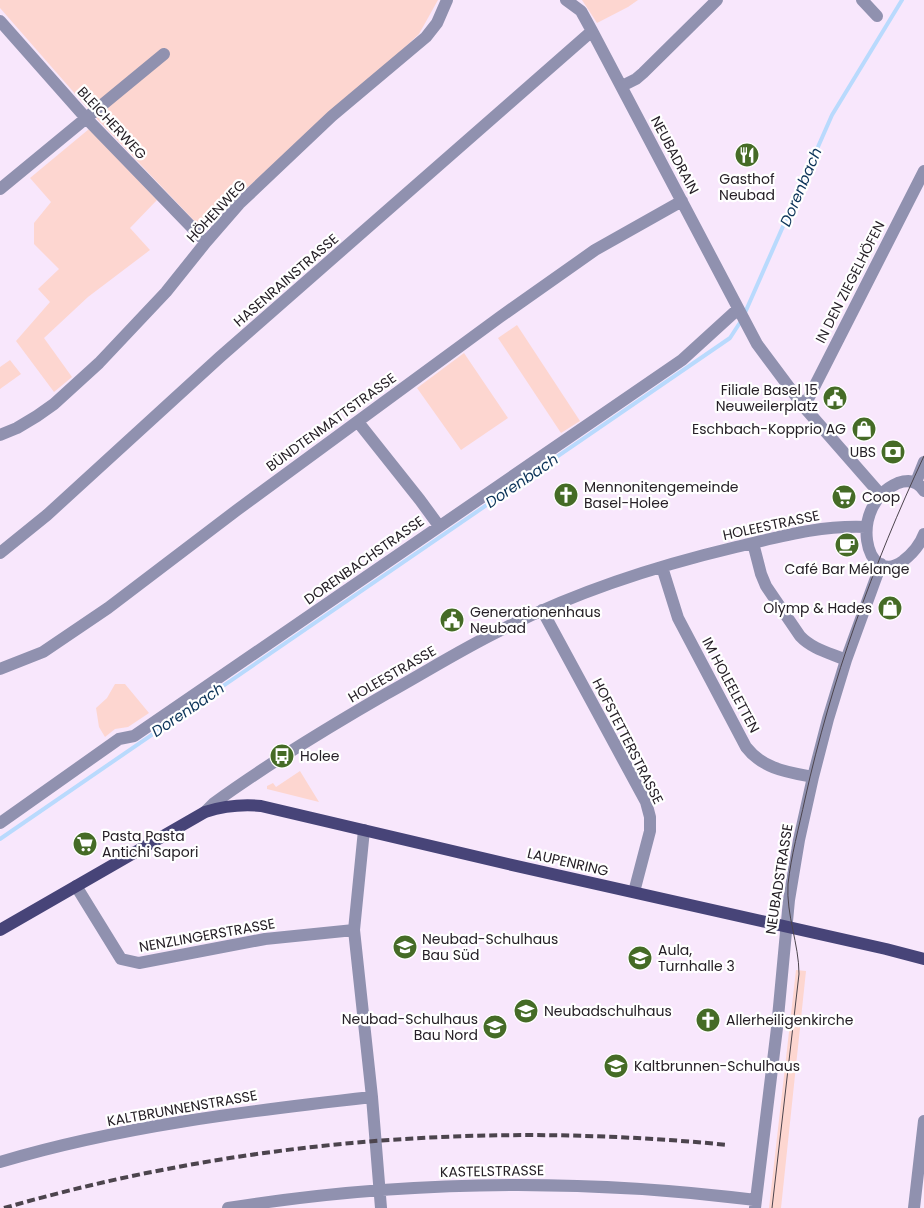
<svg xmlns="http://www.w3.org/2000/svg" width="924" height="1208" font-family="Poppins,sans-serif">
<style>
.green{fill:#fdd6d0}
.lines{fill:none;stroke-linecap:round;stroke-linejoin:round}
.stream{stroke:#b9dafd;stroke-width:4}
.minor{stroke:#9091af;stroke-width:12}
.major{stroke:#474478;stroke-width:12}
.tram{stroke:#4c444d;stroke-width:1}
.rail{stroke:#4c444d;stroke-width:4;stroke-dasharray:8 4;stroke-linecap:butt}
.labels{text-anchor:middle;stroke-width:4.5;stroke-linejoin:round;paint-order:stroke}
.street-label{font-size:14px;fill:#262027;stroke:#fff}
.poi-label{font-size:14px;fill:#262027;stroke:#fff;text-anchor:start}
.water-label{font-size:15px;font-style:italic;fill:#0c3459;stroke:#fff}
</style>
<rect width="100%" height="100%" fill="#f8e7fc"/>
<!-- green -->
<path class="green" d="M 0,0 L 438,0 L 419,34 L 308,139 L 229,202 L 204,231 L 98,120 L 0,8 Z
M 582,0 L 638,0 L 628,7 L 597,23 Z
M 89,129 L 157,200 L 130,228 L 150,250 L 88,297 L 44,338 L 72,377 L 54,392 L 16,341 L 50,302 L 38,289 L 59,269 L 34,244 L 34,223 L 51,202 L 30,178 Z
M 517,325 L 580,421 L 561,433 L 498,338 Z
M 464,353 L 508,418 L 461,450 L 417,388 Z
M 10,360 L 21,374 L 0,389 L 0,367 Z
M 115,684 L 125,684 L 149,713 L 128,727 L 115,729 L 105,737 L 99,727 L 96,708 L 107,698 Z
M 300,771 L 319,802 L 267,789 L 267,786 L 273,783 L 276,787 Z
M 796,970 L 806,971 L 781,1208 L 769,1208 Z"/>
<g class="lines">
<!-- stream -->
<path class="stream" d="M 744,315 L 832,115 L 902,0
M 0,839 L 730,338 L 741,321"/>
<!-- minor -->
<path class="minor" d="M 566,0 L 581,11 L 592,31 L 757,344 L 804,407 L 881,495
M 862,0 L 877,16
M 0,21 L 85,117 L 206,242
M 622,86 L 636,79 L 643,73 L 717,0
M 0,189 L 164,54
M 804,407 L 924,171
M 358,422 L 420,500 L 439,526
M 0,435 L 17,428 L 37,416 L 54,404 L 99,363 L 166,292 L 206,242 L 239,204 L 332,116 L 426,37 L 437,23 L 447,0
M 916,482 L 924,462
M 924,491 C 918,481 909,479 898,483 C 847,505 865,589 903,561 C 912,554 920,545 924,534
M 753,543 L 761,574 L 766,586 L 800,636 C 812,649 830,653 846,660
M 0,553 L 47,515 L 220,357 L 592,31
M 662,567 L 678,618 L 746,747 C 763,769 787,772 813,777
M 542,610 L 646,802 L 650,817 L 650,831 L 634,892
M 0,669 L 43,652 L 108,608 L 237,510 L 500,317 L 595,250 L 682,201
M 205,812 L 214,803 C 269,763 327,728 386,694 C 424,673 462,649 501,630 C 575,592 656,566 736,547 C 779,537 820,525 866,527
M 0,823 L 119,739 L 134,736 L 682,360 L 738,309
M 364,830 L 354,930 L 372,1097 L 381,1208
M 76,886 L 121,959 L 139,963 L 265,939 L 354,930
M 0,1162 C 121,1126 247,1111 372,1097
M 228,1208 C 403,1180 581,1178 756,1200
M 755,1208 L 777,1028 L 789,900 L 799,840 L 813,777 L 828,719 L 846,660 L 881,564
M 914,1208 L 924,1121"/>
<!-- major -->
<path class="major" d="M 0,930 L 205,812 C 224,806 241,804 261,806 L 508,864 L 886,949 L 924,959"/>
<!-- tram -->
<path class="tram" d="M 772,1208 L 799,974 C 799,944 786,915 788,884 C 791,856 799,827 805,799 C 831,681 873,565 924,456"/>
<!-- rail -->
<path class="rail" d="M 4,1208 C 240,1140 484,1121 728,1145"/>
</g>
<!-- icons -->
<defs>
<symbol id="restaurant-disc" viewBox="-11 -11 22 22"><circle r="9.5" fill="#456b26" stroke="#fff"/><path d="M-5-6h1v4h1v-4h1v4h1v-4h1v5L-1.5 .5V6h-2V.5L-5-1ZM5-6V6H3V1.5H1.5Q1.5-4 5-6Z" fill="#fff"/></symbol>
<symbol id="civic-disc" viewBox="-11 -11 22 22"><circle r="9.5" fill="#456b26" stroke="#fff"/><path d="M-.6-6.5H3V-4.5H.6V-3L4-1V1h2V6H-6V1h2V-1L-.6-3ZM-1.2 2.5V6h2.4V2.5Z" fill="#fff"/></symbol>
<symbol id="shop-disc" viewBox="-11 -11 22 22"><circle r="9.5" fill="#456b26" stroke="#fff"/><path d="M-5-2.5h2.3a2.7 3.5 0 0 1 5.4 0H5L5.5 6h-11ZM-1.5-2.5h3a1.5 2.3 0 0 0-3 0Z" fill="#fff"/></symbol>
<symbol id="bank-disc" viewBox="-11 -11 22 22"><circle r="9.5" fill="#456b26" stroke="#fff"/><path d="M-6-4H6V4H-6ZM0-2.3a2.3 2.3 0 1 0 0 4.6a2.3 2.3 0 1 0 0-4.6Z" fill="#fff"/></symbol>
<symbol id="church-disc" viewBox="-11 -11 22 22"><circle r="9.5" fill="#456b26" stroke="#fff"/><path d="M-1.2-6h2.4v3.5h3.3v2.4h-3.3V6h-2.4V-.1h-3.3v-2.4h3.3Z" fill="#fff"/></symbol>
<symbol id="supermarket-disc" viewBox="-11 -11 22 22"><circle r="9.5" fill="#456b26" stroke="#fff"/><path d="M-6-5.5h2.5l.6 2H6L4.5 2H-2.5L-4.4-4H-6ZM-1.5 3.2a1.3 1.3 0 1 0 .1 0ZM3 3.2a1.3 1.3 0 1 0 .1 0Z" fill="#fff"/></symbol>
<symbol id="cafe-disc" viewBox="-11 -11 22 22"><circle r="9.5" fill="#456b26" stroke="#fff"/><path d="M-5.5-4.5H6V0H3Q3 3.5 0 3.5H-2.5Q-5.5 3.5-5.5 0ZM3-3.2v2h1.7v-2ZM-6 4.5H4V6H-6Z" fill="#fff"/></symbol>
<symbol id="bus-disc" viewBox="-11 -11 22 22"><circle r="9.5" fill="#456b26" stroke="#fff"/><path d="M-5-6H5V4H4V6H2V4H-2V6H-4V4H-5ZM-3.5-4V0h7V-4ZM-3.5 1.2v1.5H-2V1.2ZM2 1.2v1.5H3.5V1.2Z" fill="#fff"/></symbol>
<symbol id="school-disc" viewBox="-11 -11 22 22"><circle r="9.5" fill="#456b26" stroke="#fff"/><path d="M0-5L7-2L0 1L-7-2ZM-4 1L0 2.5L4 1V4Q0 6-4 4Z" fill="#fff"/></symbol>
</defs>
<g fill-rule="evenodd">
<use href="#restaurant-disc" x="733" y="141" width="28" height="28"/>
<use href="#civic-disc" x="821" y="384" width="28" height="28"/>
<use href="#shop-disc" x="850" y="415" width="28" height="28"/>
<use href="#bank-disc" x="879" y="438" width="28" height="28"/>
<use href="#church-disc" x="552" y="481" width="28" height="28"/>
<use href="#supermarket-disc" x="830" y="483" width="28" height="28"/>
<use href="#cafe-disc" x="833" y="531" width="28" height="28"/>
<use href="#shop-disc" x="876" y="594" width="28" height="28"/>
<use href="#civic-disc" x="438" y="606" width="28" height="28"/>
<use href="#bus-disc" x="268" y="742" width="28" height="28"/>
<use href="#supermarket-disc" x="71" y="830" width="28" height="28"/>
<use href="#school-disc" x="391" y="933" width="28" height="28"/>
<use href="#school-disc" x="626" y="944" width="28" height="28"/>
<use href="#school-disc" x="512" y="997" width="28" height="28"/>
<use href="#church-disc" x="694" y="1006" width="28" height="28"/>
<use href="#school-disc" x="481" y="1013" width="28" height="28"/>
<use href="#school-disc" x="602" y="1052" width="28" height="28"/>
</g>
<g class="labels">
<!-- street labels -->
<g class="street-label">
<text transform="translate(112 123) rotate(47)" y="5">BLEICHERWEG</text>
<text transform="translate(675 155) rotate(62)" y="5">NEUBADRAIN</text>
<text transform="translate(216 211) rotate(-47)" y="5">HÖHENWEG</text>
<text transform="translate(286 280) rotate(-41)" y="5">HASENRAINSTRASSE</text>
<text transform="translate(850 282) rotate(-63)" y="5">IN DEN ZIEGELHÖFEN</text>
<text transform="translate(331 422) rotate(-36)" y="5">BÜNDTENMATTSTRASSE</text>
<text transform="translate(771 525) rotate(-12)" y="5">HOLEESTRASSE</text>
<text transform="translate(364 560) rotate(-35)" y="5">DORENBACHSTRASSE</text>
<text transform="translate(392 674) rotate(-30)" y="5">HOLEESTRASSE</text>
<text transform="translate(731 685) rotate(62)" y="5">IM HOLEELETTEN</text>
<text transform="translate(628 741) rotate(63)" y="5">HOFSTETTERSTRASSE</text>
<text transform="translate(568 862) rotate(13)" y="5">LAUPENRING</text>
<text transform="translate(779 879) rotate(-81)" y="5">NEUBADSTRASSE</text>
<text transform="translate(207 935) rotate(-10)" y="5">NENZLINGERSTRASSE</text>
<text transform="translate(182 1108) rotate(-10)" y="5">KALTBRUNNENSTRASSE</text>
<text transform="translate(492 1171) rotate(-1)" y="5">KASTELSTRASSE</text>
</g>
<!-- poi labels -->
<g class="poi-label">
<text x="747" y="184" text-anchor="middle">Gasthof<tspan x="747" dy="16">Neubad</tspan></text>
<text x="818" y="395" text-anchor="end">Filiale Basel 15<tspan x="818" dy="16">Neuweilerplatz</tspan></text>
<text x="846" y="434" text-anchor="end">Eschbach-Kopprio AG</text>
<text x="876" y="457" text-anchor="end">UBS</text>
<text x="584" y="492">Mennonitengemeinde<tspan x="584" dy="16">Basel-Holee</tspan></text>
<text x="862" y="502">Coop</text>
<text x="847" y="574" text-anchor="middle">Café Bar Mélange</text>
<text x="872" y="613" text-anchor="end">Olymp &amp; Hades</text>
<text x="470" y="617">Generationenhaus<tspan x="470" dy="16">Neubad</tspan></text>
<text x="300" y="761">Holee</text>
<text x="102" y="841">Pasta Pasta<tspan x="102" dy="16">Antichi Sapori</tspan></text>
<text x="422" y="944">Neubad-Schulhaus<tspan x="422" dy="16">Bau Süd</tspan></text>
<text x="658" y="955">Aula,<tspan x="658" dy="16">Turnhalle 3</tspan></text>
<text x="544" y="1016">Neubadschulhaus</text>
<text x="478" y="1024" text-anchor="end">Neubad-Schulhaus<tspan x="478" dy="16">Bau Nord</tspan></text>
<text x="726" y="1025">Allerheiligenkirche</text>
<text x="634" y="1071">Kaltbrunnen-Schulhaus</text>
</g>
<!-- water labels -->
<g class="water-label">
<text transform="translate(801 187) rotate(-67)" y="5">Dorenbach</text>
<text transform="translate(522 481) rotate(-34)" y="5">Dorenbach</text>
<text transform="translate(188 710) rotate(-34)" y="5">Dorenbach</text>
</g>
</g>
</svg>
